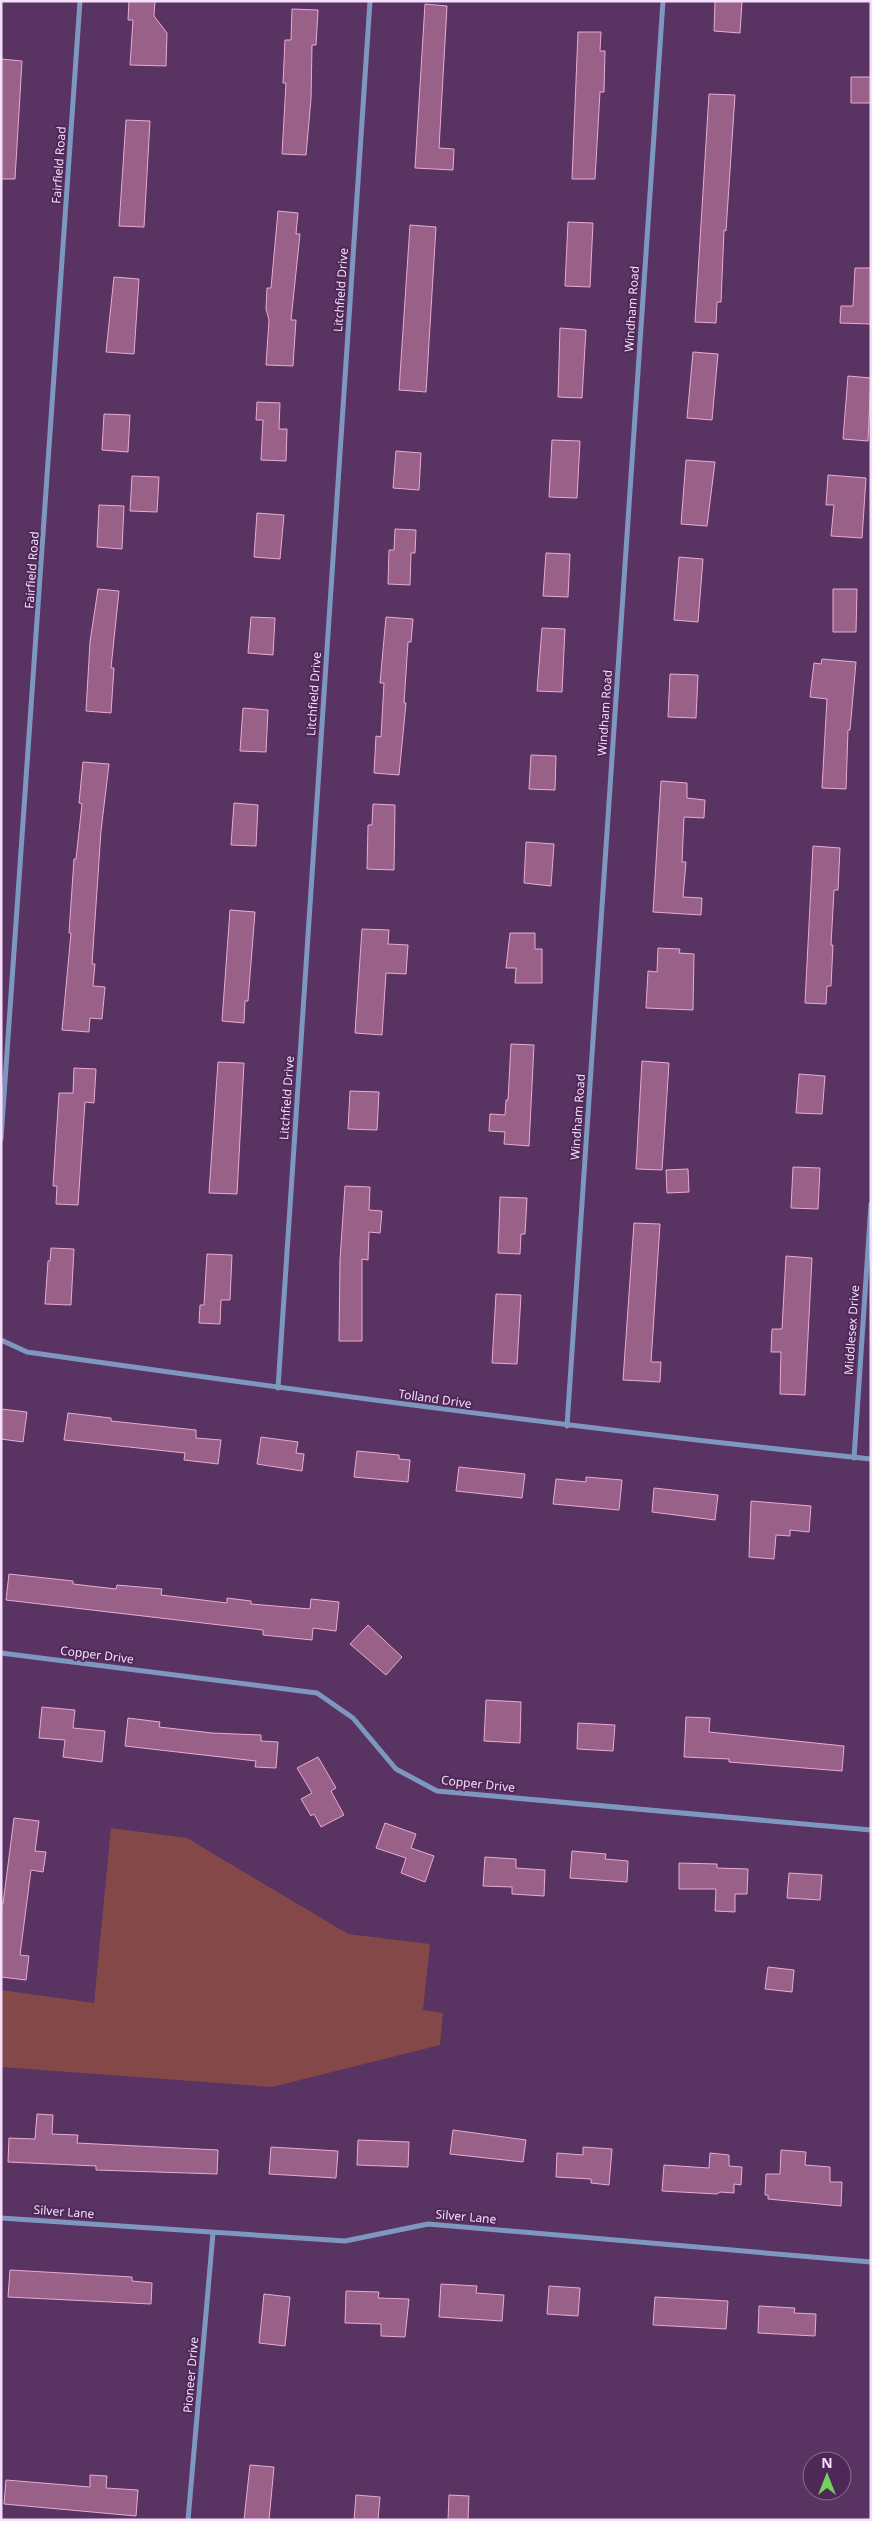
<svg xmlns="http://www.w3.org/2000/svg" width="872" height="2521" font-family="'Noto Sans',sans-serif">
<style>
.green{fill:#844849}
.building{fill:#996187;stroke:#e9abd3}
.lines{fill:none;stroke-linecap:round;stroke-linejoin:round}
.minor{stroke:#7e97bf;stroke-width:5}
.labels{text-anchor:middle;stroke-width:4;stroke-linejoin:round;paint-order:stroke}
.street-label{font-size:12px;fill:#f5dffb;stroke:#4e2857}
</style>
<rect width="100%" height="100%" fill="#593362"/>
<!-- green -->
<path class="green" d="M 111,1828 L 187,1838 L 348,1934 L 430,1944 L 423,2010 L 443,2013 L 440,2045 L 272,2087 L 1,2067 L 1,1990 L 94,2003 Z"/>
<!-- building -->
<path class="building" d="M 129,1 L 155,1 L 154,16 L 167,33 L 166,66 L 130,65 L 133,20 L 128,20 Z
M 715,1 L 742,1 L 740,33 L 714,31 Z
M 425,4 L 447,6 L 439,148 L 454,149 L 453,170 L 415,168 Z
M 292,9 L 318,10 L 316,45 L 312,45 L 311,99 L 306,155 L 282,154 L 286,83 L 283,83 L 285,40 L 291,40 Z
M 578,32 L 601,32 L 600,51 L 605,51 L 604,92 L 600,92 L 595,179 L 572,179 Z
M 1,59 L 22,61 L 15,179 L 1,179 Z
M 851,77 L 871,77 L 871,103 L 851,103 Z
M 709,94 L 735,95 L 726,231 L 724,230 L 721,302 L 717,302 L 716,323 L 695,322 Z
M 126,120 L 150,121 L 144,227 L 119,226 Z
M 278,211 L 298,213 L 296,234 L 300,234 L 291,320 L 296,320 L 293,366 L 266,365 L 269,320 L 266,309 L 267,288 L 271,288 Z
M 568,222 L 593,223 L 590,287 L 565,286 Z
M 410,225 L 436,227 L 426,392 L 399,390 Z
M 855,268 L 871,268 L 871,324 L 840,323 L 841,306 L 853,306 Z
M 114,277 L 139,279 L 134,354 L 106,352 Z
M 560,328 L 586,330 L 582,398 L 558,397 Z
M 693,352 L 718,354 L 712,420 L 687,418 Z
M 848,376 L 871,378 L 868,441 L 843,439 Z
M 257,402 L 280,403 L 279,429 L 287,429 L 286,461 L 261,460 L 263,420 L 256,420 Z
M 104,414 L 130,415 L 128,452 L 102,450 Z
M 552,440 L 580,441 L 577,498 L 549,497 Z
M 396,451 L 421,453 L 419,490 L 393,488 Z
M 686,460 L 715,462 L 707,526 L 681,524 Z
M 828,475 L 866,478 L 862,538 L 831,536 L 834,505 L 826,505 Z
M 132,476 L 159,477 L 157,512 L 130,511 Z
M 99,505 L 124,506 L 122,549 L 97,547 Z
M 257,513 L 284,515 L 280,559 L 254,557 Z
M 395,529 L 416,530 L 415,553 L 411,553 L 410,585 L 388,584 L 389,550 L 394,550 Z
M 546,553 L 570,554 L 568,597 L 543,596 Z
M 679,557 L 703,559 L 698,622 L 674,620 Z
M 98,589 L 119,591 L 111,668 L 114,668 L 111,713 L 86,711 L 90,642 Z
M 833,589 L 857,589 L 856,632 L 833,632 Z
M 251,617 L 275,618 L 273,655 L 248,653 Z
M 386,617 L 413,619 L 411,642 L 408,642 L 404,703 L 406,703 L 399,775 L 374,773 L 376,736 L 381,737 L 384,683 L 380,683 Z
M 542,628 L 565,629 L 562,692 L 537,691 Z
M 822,659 L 856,662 L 850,730 L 848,730 L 846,789 L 822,788 L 827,699 L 810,697 L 814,663 L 821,664 Z
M 670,674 L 698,675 L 696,718 L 668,717 Z
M 243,708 L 268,710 L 266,752 L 240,751 Z
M 531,755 L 556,756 L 555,790 L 529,789 Z
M 83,762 L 109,764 L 101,831 L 92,964 L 95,964 L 93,986 L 105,987 L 102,1019 L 90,1018 L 89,1032 L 62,1030 L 71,933 L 69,933 L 74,859 L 76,859 L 82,804 L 79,803 Z
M 661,781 L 687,783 L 687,798 L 705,800 L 704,818 L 684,817 L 682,862 L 686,862 L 683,897 L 702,898 L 701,915 L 653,912 Z
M 234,803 L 258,805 L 256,846 L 231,845 Z
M 373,804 L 395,805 L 394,870 L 367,869 L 368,825 L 372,825 Z
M 526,842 L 554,844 L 551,886 L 524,883 Z
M 813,846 L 840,848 L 838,890 L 834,890 L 831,945 L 833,945 L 831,986 L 827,986 L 826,1004 L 805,1003 Z
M 230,910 L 255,912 L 248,1001 L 245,1001 L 244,1023 L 222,1021 Z
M 362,929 L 389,930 L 388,944 L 408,945 L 406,974 L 386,973 L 382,1035 L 355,1033 Z
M 510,933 L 535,933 L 535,949 L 542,949 L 542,983 L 515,983 L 516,968 L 506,968 Z
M 658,948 L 680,949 L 679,953 L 694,954 L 693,1010 L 646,1008 L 648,971 L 657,972 Z
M 511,1044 L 534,1045 L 529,1146 L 504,1144 L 505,1132 L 489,1131 L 490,1114 L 505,1115 L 506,1100 L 508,1100 Z
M 642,1061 L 669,1063 L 662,1170 L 636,1169 Z
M 218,1062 L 244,1063 L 237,1194 L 209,1193 Z
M 74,1068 L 96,1069 L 94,1103 L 85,1102 L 78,1205 L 56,1204 L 57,1186 L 53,1186 L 59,1093 L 73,1093 Z
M 799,1074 L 825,1076 L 822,1114 L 796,1113 Z
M 350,1091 L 379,1092 L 377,1130 L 348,1129 Z
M 793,1167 L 820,1168 L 818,1209 L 791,1208 Z
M 688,1169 L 689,1192 L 667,1193 L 666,1170 Z
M 345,1186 L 370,1187 L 369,1210 L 382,1211 L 380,1233 L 369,1232 L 368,1260 L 362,1259 L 362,1341 L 339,1341 L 340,1260 Z
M 500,1197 L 527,1198 L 525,1234 L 521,1234 L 520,1254 L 498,1253 Z
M 634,1223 L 660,1224 L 651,1362 L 661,1362 L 660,1382 L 623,1380 Z
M 51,1248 L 74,1249 L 71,1305 L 45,1304 L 48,1261 L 50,1261 Z
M 207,1254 L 232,1255 L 230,1300 L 221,1300 L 220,1324 L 199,1323 L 200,1305 L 204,1305 Z
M 786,1256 L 812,1258 L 805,1395 L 780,1394 L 781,1352 L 771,1352 L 772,1329 L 782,1329 Z
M 496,1294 L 521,1295 L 517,1364 L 492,1363 Z
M 1,1409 L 27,1412 L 23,1442 L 1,1439 Z
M 68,1413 L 111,1418 L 111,1421 L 196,1430 L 196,1438 L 221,1440 L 218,1464 L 184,1460 L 185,1453 L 64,1440 Z
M 261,1437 L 298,1442 L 296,1453 L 304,1454 L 302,1471 L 257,1464 Z
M 357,1451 L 399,1455 L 399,1459 L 410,1460 L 408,1482 L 354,1477 Z
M 459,1467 L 525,1474 L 522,1498 L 456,1491 Z
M 586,1477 L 622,1480 L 619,1510 L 553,1504 L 556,1479 L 586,1482 Z
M 654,1488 L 718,1495 L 715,1520 L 652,1512 Z
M 751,1501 L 811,1506 L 809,1532 L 790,1530 L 790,1536 L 776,1535 L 774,1559 L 749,1557 Z
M 9,1574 L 73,1581 L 73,1584 L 116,1589 L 117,1585 L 162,1589 L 161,1595 L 227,1603 L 227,1598 L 251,1601 L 251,1604 L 310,1609 L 311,1599 L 339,1602 L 336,1631 L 313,1628 L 312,1640 L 263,1635 L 263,1630 L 6,1600 Z
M 368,1625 L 402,1657 L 386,1675 L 350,1644 Z
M 486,1700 L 521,1702 L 520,1743 L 484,1741 Z
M 42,1707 L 75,1710 L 73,1728 L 105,1731 L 102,1762 L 63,1757 L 65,1740 L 39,1738 Z
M 686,1717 L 710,1718 L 709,1732 L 844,1746 L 842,1771 L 729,1762 L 729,1759 L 684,1757 Z
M 128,1718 L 160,1722 L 159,1727 L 212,1733 L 261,1735 L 261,1741 L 278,1742 L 276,1768 L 255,1767 L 256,1761 L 125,1746 Z
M 578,1723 L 615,1725 L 613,1751 L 577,1749 Z
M 318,1757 L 336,1788 L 331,1791 L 344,1815 L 321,1827 L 314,1814 L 311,1816 L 301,1799 L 312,1793 L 297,1768 Z
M 14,1818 L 39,1821 L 35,1851 L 46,1852 L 43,1872 L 31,1870 L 20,1955 L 29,1956 L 26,1980 L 1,1977 L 1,1904 L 3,1904 Z
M 385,1823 L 416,1834 L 411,1848 L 434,1856 L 425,1882 L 401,1873 L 406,1858 L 376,1848 Z
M 572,1851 L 606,1854 L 605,1859 L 628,1861 L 627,1882 L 570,1878 Z
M 485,1857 L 516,1859 L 516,1868 L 545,1870 L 544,1896 L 512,1894 L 512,1887 L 483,1886 Z
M 679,1863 L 717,1864 L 717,1868 L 748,1869 L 747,1894 L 735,1894 L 735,1912 L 715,1911 L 716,1889 L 679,1889 Z
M 789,1873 L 822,1875 L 820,1900 L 787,1898 Z
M 768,1967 L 794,1970 L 792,1992 L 765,1989 Z
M 37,2114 L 53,2115 L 52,2134 L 78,2135 L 77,2143 L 218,2150 L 217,2174 L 96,2170 L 96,2166 L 8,2162 L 9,2138 L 35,2139 Z
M 453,2130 L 526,2140 L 523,2162 L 450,2154 Z
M 358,2140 L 409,2142 L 408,2167 L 357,2165 Z
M 271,2147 L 338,2151 L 336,2178 L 269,2174 Z
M 583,2147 L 612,2149 L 609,2185 L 591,2183 L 591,2179 L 556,2177 L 557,2153 L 583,2155 Z
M 781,2150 L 806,2152 L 805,2165 L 830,2167 L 830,2182 L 842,2182 L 841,2206 L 768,2199 L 768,2195 L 765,2195 L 766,2174 L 780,2174 Z
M 710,2153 L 729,2155 L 729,2166 L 742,2167 L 741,2185 L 734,2184 L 734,2193 L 720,2192 L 717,2194 L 662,2191 L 664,2165 L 709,2168 Z
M 10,2270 L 132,2277 L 132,2281 L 152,2283 L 151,2304 L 8,2297 Z
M 441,2284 L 477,2286 L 476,2293 L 504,2295 L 502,2321 L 439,2317 Z
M 549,2286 L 580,2288 L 578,2316 L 547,2314 Z
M 346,2291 L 379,2292 L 378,2298 L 409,2299 L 405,2337 L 381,2336 L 381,2324 L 345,2323 Z
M 264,2294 L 290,2297 L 285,2346 L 259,2343 Z
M 655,2297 L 728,2301 L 726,2329 L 653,2325 Z
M 759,2306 L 795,2308 L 794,2313 L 816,2314 L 815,2336 L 758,2333 Z
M 250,2465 L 274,2467 L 269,2520 L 244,2520 Z
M 90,2475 L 107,2476 L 106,2488 L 138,2490 L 136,2516 L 4,2504 L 6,2480 L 90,2487 Z
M 356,2495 L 380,2497 L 378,2520 L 354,2520 Z
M 449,2495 L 469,2496 L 468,2520 L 448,2520 Z"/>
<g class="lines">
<!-- minor -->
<path class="minor" d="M 1,1139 L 80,1
M 1,1340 L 27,1352 C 308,1392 588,1430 871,1459
M 278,1388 L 370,1
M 567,1426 L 663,1
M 854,1458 L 871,1204
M 1,1653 L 317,1693 L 353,1718 L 396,1769 L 437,1791 L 871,1830
M 1,2218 L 345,2241 L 428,2224 L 871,2262
M 188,2520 L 213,2233"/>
</g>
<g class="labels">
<!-- street labels -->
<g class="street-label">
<text transform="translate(59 165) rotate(-86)" y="4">Fairfield Road</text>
<text transform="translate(341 290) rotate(-86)" y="4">Litchfield Drive</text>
<text transform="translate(632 309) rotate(-86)" y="4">Windham Road</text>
<text transform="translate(32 570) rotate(-86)" y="4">Fairfield Road</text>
<text transform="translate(314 694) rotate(-86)" y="4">Litchfield Drive</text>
<text transform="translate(605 713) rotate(-86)" y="4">Windham Road</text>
<text transform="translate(287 1098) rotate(-86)" y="4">Litchfield Drive</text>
<text transform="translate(578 1117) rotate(-86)" y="4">Windham Road</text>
<text transform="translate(852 1330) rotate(-86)" y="4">Middlesex Drive</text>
<text transform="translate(435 1399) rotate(8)" y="4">Tolland Drive</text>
<text transform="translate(97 1655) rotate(7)" y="4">Copper Drive</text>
<text transform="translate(478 1784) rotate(6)" y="4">Copper Drive</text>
<text transform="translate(64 2212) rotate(4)" y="4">Silver Lane</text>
<text transform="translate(466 2217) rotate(5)" y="4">Silver Lane</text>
<text transform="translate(191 2375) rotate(-85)" y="4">Pioneer Drive</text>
</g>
</g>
<!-- border -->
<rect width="872" height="2521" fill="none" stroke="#f5dffb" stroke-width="5"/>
<!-- north arrow -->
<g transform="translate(827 2476)"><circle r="24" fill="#4e2857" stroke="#917199"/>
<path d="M0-4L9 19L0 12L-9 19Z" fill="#73d25d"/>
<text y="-8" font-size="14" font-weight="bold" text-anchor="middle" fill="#f5dffb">N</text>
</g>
</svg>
